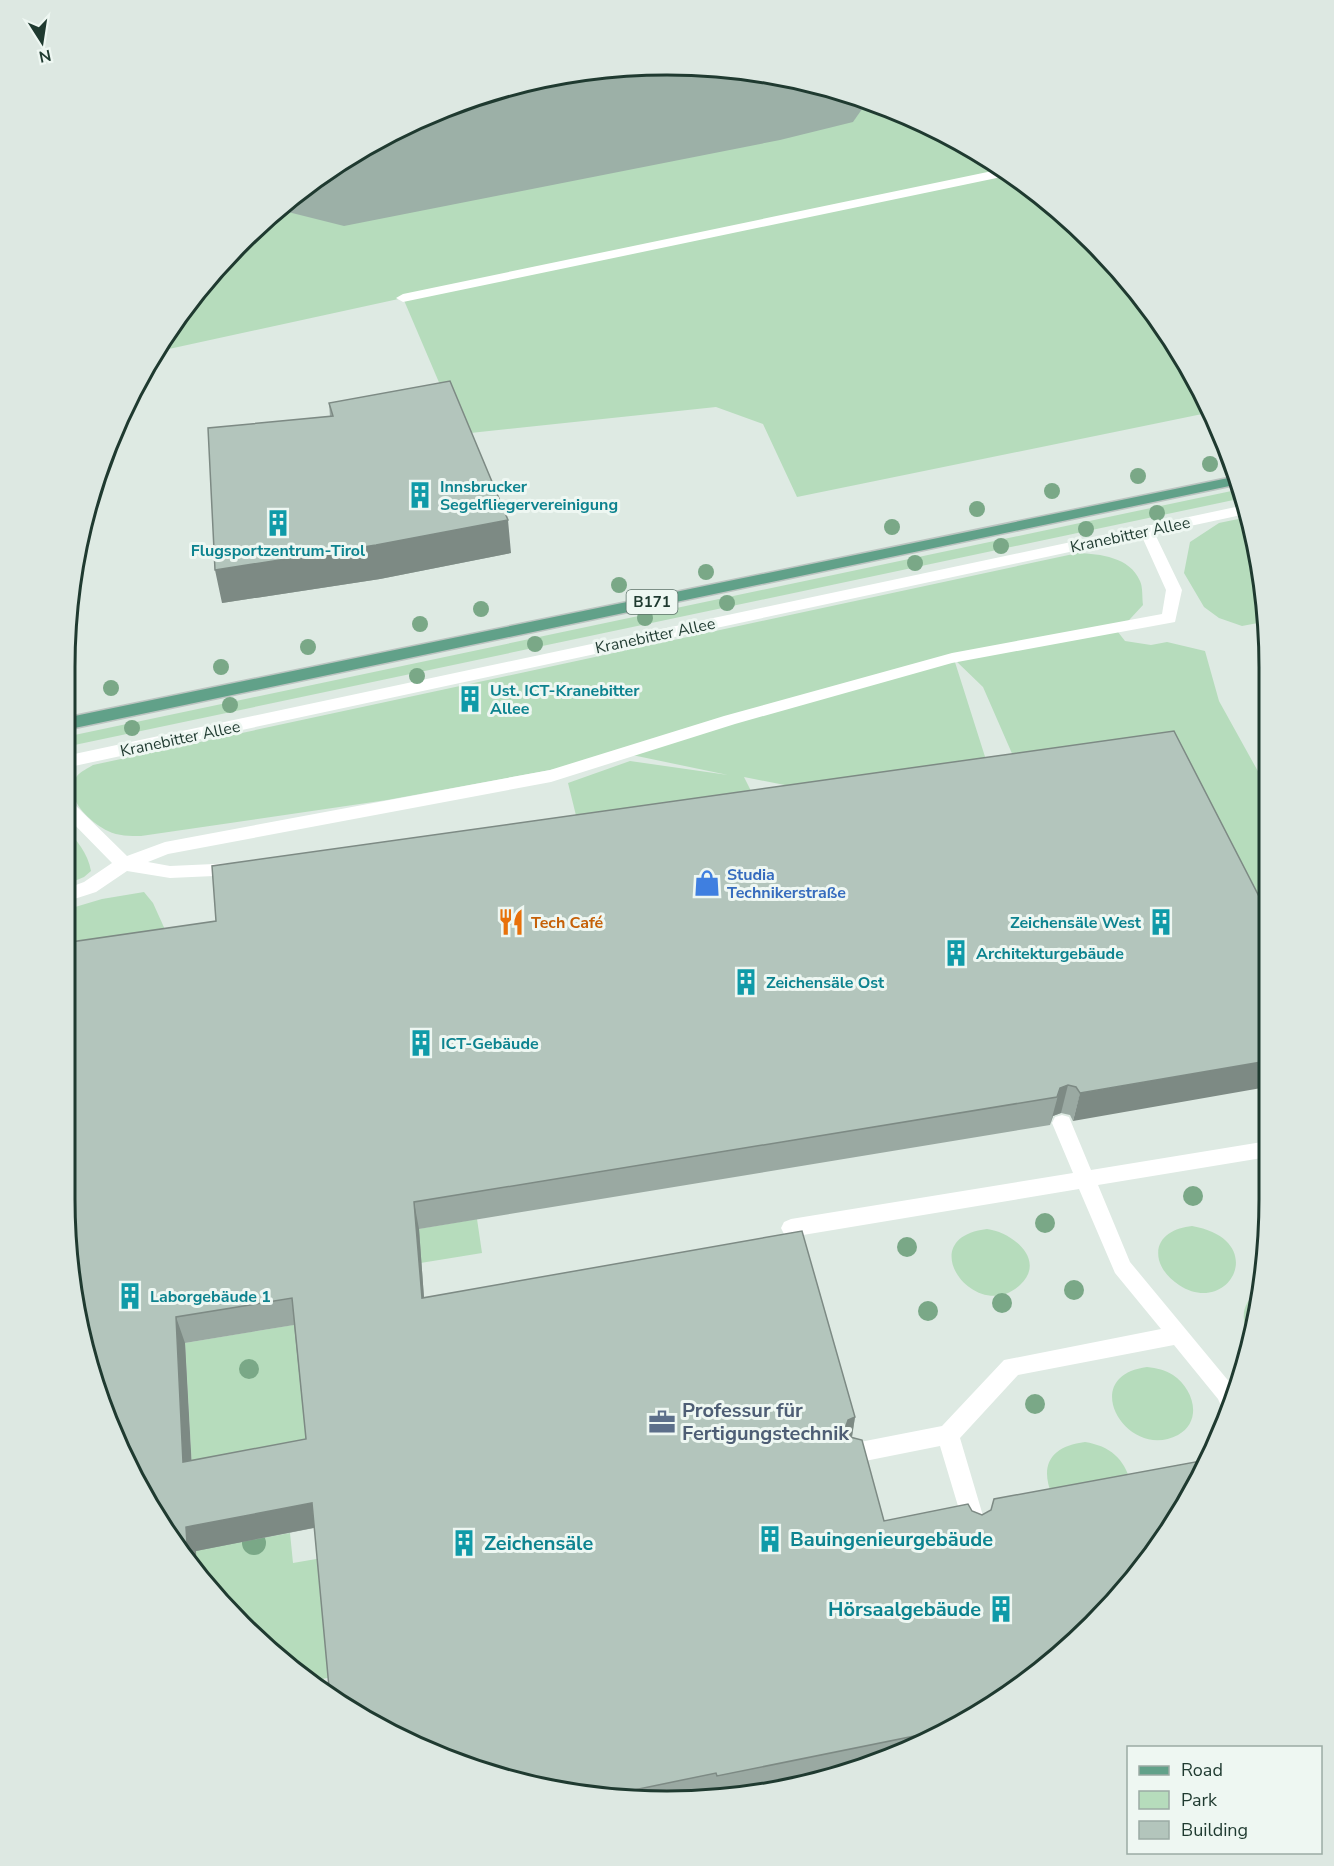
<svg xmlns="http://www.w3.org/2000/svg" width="1334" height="1866" font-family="'Nunito Sans',sans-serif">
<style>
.green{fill:#b6dcbc}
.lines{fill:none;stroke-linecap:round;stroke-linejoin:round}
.runway{fill:#9cb0a7;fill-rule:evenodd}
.primary-casing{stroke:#bcc4c1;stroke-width:3}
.lane{fill:#fff;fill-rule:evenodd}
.street{fill:#fff;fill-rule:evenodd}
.primary{fill:#61a189;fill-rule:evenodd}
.tree{fill:#7aa887}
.wall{fill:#9aa9a2;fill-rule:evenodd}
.shaded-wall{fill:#7d8a84}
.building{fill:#b3c5bc;stroke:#7d8a84;stroke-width:1.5;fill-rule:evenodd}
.labels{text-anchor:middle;stroke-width:6;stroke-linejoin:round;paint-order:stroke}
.shield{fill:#eef7f2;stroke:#5d736a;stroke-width:1.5}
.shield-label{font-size:15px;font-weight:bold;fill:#1f3a30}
.culture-label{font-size:16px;font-weight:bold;fill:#0d838f;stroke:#eef7f2;text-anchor:start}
.street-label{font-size:16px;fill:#1f3a30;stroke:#eef7f2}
.shop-label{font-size:16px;font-weight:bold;fill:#366cbe;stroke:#eef7f2;text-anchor:start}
.food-label{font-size:16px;font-weight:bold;fill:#c56008;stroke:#eef7f2;text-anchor:start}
.near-service-label{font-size:20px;font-weight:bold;fill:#4e5e75;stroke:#eef7f2;text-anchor:start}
.near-culture-label{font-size:20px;font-weight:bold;fill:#0d838f;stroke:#eef7f2;text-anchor:start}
.rim{fill:none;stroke:#1f3a30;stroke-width:3}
</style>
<rect width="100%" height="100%" fill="#deeae3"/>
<!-- green -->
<path class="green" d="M 706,66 L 823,85 L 933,126 L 1033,189 L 1120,269 L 1208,401 L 1212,412 L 797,497 L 763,424 L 716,407 L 461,434 L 403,298 L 155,352 L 189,300 L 269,214 L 365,145 L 473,97 L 588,70 Z
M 1241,489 L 1243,498 L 65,747 L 65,737 Z
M 1248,517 L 1264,588 L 1265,627 L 1263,622 L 1242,626 L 1219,618 L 1204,607 L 1184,573 L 1190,542 L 1219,523 Z
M 1078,553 C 1100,554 1130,557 1140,581 C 1143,587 1142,598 1143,605 L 1118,632 L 1125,641 L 1151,645 L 1167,642 L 1205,651 L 1219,701 L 1265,784 L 1266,798 L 1259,799 L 1266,811 L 1267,957 L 1024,781 L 983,687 L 954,659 L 987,763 L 805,789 L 744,777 L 764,817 L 583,844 L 568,783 L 630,761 L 728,775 L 632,755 L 387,800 L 141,836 C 130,836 118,836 108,831 C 91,823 62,798 77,776 C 80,772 88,768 93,765 Z
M 65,826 C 76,840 88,853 91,871 L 84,877 L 65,885 Z
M 144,892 L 153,903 L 167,934 L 65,947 L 65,910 L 102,899 Z
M 477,1219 L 482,1253 L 396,1267 L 247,1258 Z
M 1192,1226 C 1271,1240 1229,1318 1179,1285 C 1170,1279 1162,1271 1159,1260 C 1154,1238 1173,1228 1192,1226 Z
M 987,1229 C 1012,1232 1047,1260 1020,1285 C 976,1326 910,1238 987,1229 Z
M 1260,1291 L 1252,1338 C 1239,1322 1241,1301 1260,1291 Z
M 400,1307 L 313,1465 L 193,1487 L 185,1343 Z
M 1147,1367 C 1157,1368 1165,1370 1173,1375 C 1194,1389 1203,1421 1178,1435 C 1127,1462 1076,1376 1147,1367 Z
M 1085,1442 C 1110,1446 1124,1458 1131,1483 L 1052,1495 C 1039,1464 1052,1446 1085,1442 Z
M 194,1515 L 251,1540 L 290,1533 L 293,1563 L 322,1558 L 333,1677 L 311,1681 L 310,1683 L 270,1652 L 197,1569 Z"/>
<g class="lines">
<!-- runway -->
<path class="runway" d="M 706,66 L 823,85 L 867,102 L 853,122 L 780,140 L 344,226 L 276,209 L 365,145 L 473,97 L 588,70 Z"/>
<defs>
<path id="primary" d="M 1238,476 L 1239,484 L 65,730 L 65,718 Z"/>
</defs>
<!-- primary casing -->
<use href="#primary" class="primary-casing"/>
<!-- lane -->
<path class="lane" d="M 1002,169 L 1011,175 L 403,302 L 396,298 L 403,294 Z
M 1146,525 L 1153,530 L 1182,590 L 1175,622 L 952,663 L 735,724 L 551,782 L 168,854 L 148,862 L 170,866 L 236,863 L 242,864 L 245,869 L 242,874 L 236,875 L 170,878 L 127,871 L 96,892 L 65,902 L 65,889 L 84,882 L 112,863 L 65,815 L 65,799 L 71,801 L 127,856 L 165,842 L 550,770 L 724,716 L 952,653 L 1162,614 L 1166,590 L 1139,530 Z"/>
<!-- street -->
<path class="street" d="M 1245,505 L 1246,514 L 65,768 L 65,756 Z
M 1062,1115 L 1069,1117 L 1091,1170 L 1268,1141 L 1268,1157 L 1098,1185 L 1130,1262 L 1236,1390 L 1228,1411 L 1223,1410 L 1218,1399 L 1174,1345 L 1018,1375 L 960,1438 L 986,1526 L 983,1533 L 975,1537 L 967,1533 L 964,1526 L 940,1446 L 855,1463 L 847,1460 L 844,1453 L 847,1446 L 855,1443 L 942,1426 L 1004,1360 L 1161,1329 L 1115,1273 L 1079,1189 L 791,1237 L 784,1234 L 781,1228 L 784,1222 L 791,1219 L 1073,1173 L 1052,1123 L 1055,1117 Z"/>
<!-- primary -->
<use href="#primary" class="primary"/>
</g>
<!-- trees -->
<g class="tree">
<circle cx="1210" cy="464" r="8"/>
<circle cx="1138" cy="476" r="8"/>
<circle cx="1052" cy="491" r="8"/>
<circle cx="977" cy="509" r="8"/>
<circle cx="1157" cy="513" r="8"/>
<circle cx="892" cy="527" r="8"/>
<circle cx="1086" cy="529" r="8"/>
<circle cx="1001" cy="546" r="8"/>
<circle cx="915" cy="563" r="8"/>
<circle cx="706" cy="572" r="8"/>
<circle cx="619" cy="585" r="8"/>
<circle cx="727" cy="603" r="8"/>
<circle cx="481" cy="609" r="8"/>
<circle cx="645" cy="618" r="8"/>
<circle cx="420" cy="624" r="8"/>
<circle cx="535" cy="644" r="8"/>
<circle cx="308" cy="647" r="8"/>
<circle cx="221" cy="667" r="8"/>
<circle cx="417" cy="676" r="8"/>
<circle cx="111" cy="688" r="8"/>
<circle cx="230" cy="705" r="8"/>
<circle cx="132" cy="728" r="8"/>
<circle cx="1193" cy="1196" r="10"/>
<circle cx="1045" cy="1223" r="10"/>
<circle cx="907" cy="1247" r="10"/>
<circle cx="1074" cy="1290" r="10"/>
<circle cx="1002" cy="1303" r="10"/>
<circle cx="928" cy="1311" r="10"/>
<circle cx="249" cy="1369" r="10"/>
<circle cx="1035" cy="1404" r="10"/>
<circle cx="254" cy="1543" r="12"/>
</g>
<!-- wall -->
<path class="wall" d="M 329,403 L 511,553 L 380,579 L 222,603 L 330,417 Z
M 1174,731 L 1073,1121 L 1070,1115 L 1061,1113 L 1053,1116 L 1050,1125 L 419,1229 L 424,1298 L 855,1417 L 852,1438 L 884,1521 L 972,1511 L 1065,1652 L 933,1740 L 871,1765 L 718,1796 L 715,1796 L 715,1794 L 705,1796 L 589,1796 L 314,1528 L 196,1551 L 111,1430 L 216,921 ZM 294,1325 L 306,1439 L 191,1461 L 185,1343 Z"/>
<!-- shaded-wall -->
<path class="shaded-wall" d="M 508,520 L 511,553 L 380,579 L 222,603 L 215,570 Z
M 1267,1061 L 1267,1087 L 1073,1121 L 1080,1093 Z
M 1068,1085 L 1061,1113 L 1053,1116 L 1050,1125 L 1060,1088 Z
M 414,1202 L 419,1229 L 426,1325 L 422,1298 Z
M 176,1317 L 185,1343 L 193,1487 L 183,1462 Z
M 855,1417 L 851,1442 L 845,1429 L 848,1420 Z
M 312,1503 L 318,1527 L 196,1551 L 197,1568 L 188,1559 L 186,1527 Z"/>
<!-- building -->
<path class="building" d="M 450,381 L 508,520 L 376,545 L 215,570 L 208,428 L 333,416 L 329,403 Z
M 1174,731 L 1266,910 L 1267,1061 L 1080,1093 L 1076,1087 L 1068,1085 L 1060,1088 L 1057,1097 L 414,1202 L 422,1298 L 802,1231 L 855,1417 L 848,1420 L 845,1429 L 850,1437 L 862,1440 L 884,1521 L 968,1504 L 972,1511 L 982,1515 L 991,1510 L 994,1499 L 1206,1460 L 1208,1465 L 1145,1566 L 1065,1652 L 949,1729 L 717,1776 L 716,1773 L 605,1796 L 589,1796 L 436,1755 L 330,1698 L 312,1503 L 186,1527 L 188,1559 L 166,1533 L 111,1430 L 85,1355 L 64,1199 L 64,943 L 216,921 L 212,866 ZM 292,1298 L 306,1439 L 183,1462 L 176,1317 Z"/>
<!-- icons -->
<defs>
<symbol id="building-bare" viewBox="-9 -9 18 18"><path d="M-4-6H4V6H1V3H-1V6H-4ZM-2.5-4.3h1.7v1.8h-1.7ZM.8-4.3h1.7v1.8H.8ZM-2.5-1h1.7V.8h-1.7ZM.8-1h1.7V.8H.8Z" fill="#0f9aa8" stroke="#eef7f2" stroke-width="2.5" paint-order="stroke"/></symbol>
<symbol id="shop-bare" viewBox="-9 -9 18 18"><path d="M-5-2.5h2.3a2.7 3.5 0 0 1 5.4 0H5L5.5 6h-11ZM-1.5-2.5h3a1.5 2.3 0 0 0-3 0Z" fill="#3f7fe0" stroke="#eef7f2" stroke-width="2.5" paint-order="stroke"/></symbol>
<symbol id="restaurant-bare" viewBox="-9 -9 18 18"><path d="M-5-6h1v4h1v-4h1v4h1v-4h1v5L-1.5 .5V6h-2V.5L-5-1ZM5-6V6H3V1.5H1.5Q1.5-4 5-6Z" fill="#e8710a" stroke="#eef7f2" stroke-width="2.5" paint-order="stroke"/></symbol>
<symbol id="office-bare" viewBox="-9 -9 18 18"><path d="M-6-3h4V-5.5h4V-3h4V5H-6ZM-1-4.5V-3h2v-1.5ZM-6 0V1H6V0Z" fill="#5c6f8a" stroke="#eef7f2" stroke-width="2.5" paint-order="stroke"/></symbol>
</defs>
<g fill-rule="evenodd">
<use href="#building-bare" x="401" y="476" width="38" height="38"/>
<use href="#building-bare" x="259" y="504" width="38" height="38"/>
<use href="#building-bare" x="451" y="680" width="38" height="38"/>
<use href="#shop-bare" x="688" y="864" width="38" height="38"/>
<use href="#restaurant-bare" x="492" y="903" width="38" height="38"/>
<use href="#building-bare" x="1142" y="903" width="38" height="38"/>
<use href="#building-bare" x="937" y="934" width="38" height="38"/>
<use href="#building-bare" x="727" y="963" width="38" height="38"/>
<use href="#building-bare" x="402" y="1024" width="38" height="38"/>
<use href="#building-bare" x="111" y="1277" width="38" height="38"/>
<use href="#office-bare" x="643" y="1403" width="38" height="38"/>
<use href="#building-bare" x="751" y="1520" width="38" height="38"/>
<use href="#building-bare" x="445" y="1524" width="38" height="38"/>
<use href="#building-bare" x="982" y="1590" width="38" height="38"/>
</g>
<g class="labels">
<!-- shield labels -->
<rect class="shield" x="626.5" y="590" width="51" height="24" rx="4.5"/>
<g class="shield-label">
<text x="652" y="607">B171</text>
</g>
<!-- culture labels -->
<g class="culture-label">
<text x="440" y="492">Innsbrucker<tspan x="440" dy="18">Segelfliegervereinigung</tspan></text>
<text x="278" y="556" text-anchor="middle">Flugsportzentrum-Tirol</text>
<text x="490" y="696">Ust. ICT-Kranebitter<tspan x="490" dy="18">Allee</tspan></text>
<text x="1141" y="928" text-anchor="end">Zeichensäle West</text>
<text x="976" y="959">Architekturgebäude</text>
<text x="766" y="988">Zeichensäle Ost</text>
<text x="441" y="1049">ICT-Gebäude</text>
<text x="150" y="1302">Laborgebäude 1</text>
</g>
<!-- street labels -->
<g class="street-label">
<text transform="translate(1130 534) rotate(-12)" y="6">Kranebitter Allee</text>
<text transform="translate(655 635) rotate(-12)" y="6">Kranebitter Allee</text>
<text transform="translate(180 738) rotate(-12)" y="6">Kranebitter Allee</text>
</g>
<!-- shop labels -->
<g class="shop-label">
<text x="727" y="880">Studia<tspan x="727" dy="18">Technikerstraße</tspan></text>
</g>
<!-- food labels -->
<g class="food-label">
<text x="531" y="928">Tech Café</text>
</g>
<!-- near-service labels -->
<g class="near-service-label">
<text x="682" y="1417">Professur für<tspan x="682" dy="23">Fertigungstechnik</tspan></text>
</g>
<!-- near-culture labels -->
<g class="near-culture-label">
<text x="790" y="1546">Bauingenieurgebäude</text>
<text x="484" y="1550">Zeichensäle</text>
<text x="981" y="1616" text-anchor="end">Hörsaalgebäude</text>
</g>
</g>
<!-- crop -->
<path d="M0 0H1334V1866H0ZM667 75H667A592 592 0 0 1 1259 667V1199A592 592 0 0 1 667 1791H667A592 592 0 0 1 75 1199V667A592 592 0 0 1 667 75Z" fill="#dde8e2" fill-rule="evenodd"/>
<path class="rim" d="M667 75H667A592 592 0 0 1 1259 667V1199A592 592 0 0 1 667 1791H667A592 592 0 0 1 75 1199V667A592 592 0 0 1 667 75Z"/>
<!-- legend -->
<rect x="1127" y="1746" width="195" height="108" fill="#eef7f2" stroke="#9baba4" stroke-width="1.5"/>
<rect x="1139" y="1766" width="30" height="9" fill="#61a189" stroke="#9baba4" stroke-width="1.5"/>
<text x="1181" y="1776" font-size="18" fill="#1f3a30">Road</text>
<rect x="1139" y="1791" width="30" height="18" fill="#b6dcbc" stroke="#9baba4" stroke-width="1.5"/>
<text x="1181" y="1806" font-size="18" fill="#1f3a30">Park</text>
<rect x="1139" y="1821" width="30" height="18" fill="#b3c5bc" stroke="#9baba4" stroke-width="1.5"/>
<text x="1181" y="1836" font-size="18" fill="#1f3a30">Building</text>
<!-- north arrow -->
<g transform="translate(42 42) rotate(168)" stroke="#eef7f2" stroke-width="4.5" paint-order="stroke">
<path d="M0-4.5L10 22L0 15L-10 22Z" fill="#1f3a30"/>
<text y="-9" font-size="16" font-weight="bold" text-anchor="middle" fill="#1f3a30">N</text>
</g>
</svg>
